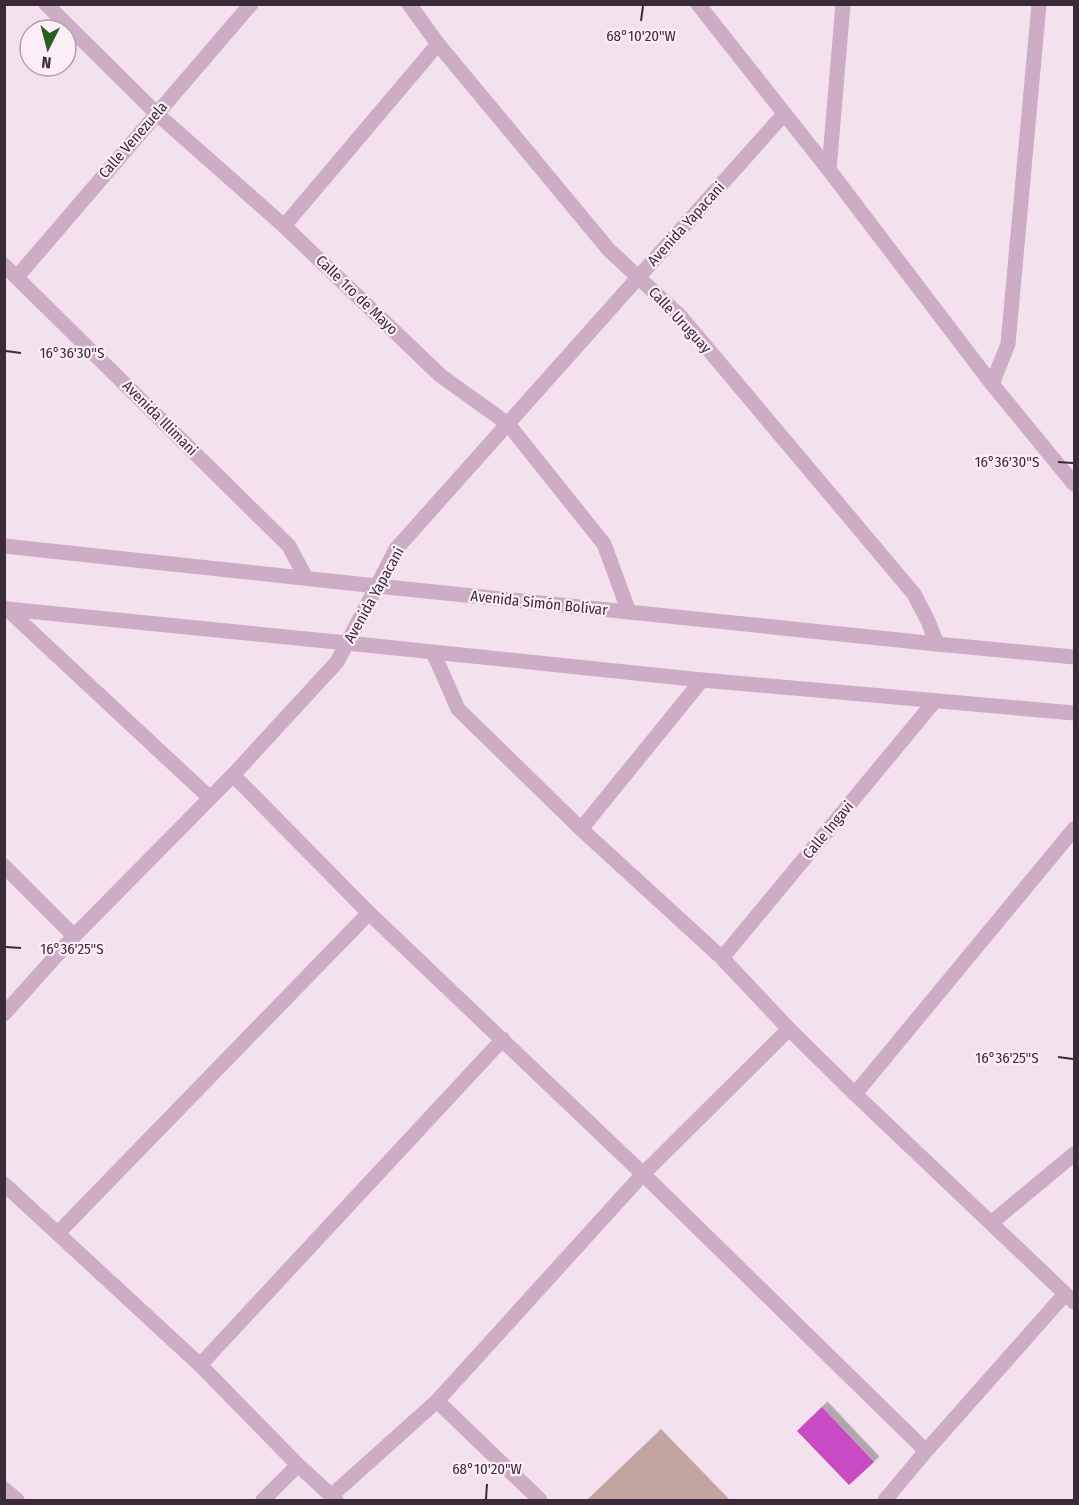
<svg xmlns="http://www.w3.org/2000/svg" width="1079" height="1505" font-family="'Fira Sans Condensed',sans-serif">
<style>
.green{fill:#c4a4a0}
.building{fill:#c84bc3;filter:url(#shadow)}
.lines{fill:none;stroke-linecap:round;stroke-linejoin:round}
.minor{stroke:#cdacc5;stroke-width:15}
.tertiary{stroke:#cdacc5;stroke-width:15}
.ticks{fill:none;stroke:#3b2b39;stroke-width:2}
.labels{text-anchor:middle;stroke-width:4.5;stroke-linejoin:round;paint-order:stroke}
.street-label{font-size:15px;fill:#3b2b39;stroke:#fbeef6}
.ticks-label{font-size:15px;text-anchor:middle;fill:#3b2b39;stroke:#fbeef6;stroke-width:4.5;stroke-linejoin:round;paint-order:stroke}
</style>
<defs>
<filter id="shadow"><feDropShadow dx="5.5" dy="-5.5" stdDeviation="0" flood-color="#0004"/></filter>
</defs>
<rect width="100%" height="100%" fill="#f4e1ee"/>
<!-- green -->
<path class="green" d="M 661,1429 L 730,1500 L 587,1500 Z"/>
<!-- building -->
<path class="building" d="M 822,1407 L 874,1462 L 849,1485 L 797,1431 Z"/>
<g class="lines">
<!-- minor -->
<path class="minor" d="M 46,4 L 156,113 L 284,226 L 441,376 L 508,424 L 604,544 L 629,612
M 409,4 L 438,44 L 609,250 L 681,317 L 914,594 L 928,621 L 937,644
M 698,4 L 829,170 L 992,384 L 1074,484
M 829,170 L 843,4
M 284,226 L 438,44
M 4,265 L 289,546 L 306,578
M 17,277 L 251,4
M 992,384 L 1008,344 L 1039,4
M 4,546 L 377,586 L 396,549 L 784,114
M 6,608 L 210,798
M 7,609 L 347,643
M 433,652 L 458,709 L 581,829 L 722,958 L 789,1029 L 855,1094 L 1074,1302
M 233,775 L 369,913 L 643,1174 L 926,1451
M 581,829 L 702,680
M 4,866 L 74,936
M 722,958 L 934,702
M 855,1094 L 1074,829
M 4,1184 L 200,1365 L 298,1465 L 336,1500
M 991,1223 L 1074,1154
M 58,1233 L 369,913
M 200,1365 L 503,1039
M 437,1401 L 540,1500
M 4,1489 L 17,1500
M 331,1496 L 437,1401 L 643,1174 L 789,1029
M 263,1500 L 298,1465
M 885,1500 L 926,1451 L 1065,1294"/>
<!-- tertiary -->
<path class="tertiary" d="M 347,643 L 702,680 L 1074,713
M 4,1014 L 74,936 L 233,775 L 337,662 L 377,586 L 937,644 L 1074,657"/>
</g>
<!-- ticks -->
<path class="ticks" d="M 641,21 L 643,6M 6,351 L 21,353M 1058,462 L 1073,463M 6,947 L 21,948M 1058,1057 L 1073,1059M 486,1499 L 487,1484"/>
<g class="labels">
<!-- street labels -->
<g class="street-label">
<text transform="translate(133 140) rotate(-49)" y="5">Calle Venezuela</text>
<text transform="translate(686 224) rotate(-48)" y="5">Avenida Yapacani</text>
<text transform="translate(357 295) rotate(44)" y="5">Calle 1ro de Mayo</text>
<text transform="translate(680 320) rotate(47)" y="5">Calle Uruguay</text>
<text transform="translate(160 418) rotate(45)" y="5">Avenida Illimani</text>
<text transform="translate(374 595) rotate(-61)" y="5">Avenida Yapacani</text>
<text transform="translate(539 603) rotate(6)" y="5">Avenida Simón Bolívar</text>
<text transform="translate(828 830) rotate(-50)" y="5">Calle Ingavi</text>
</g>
</g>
<g class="ticks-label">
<text x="641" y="41">68°10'20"W</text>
<text x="72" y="358">16°36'30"S</text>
<text x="1007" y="467">16°36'30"S</text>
<text x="72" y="954">16°36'25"S</text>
<text x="1007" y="1063">16°36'25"S</text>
<text x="487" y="1474">68°10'20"W</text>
</g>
<!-- border -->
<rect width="1079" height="1505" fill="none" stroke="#3b2b39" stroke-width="12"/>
<!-- north arrow -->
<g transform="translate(48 48) rotate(186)"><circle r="28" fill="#fbeef6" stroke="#aea0aa" stroke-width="1.5"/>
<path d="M0-4.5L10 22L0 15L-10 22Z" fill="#285e1f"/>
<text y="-9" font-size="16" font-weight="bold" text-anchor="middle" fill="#3b2b39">N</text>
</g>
</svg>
